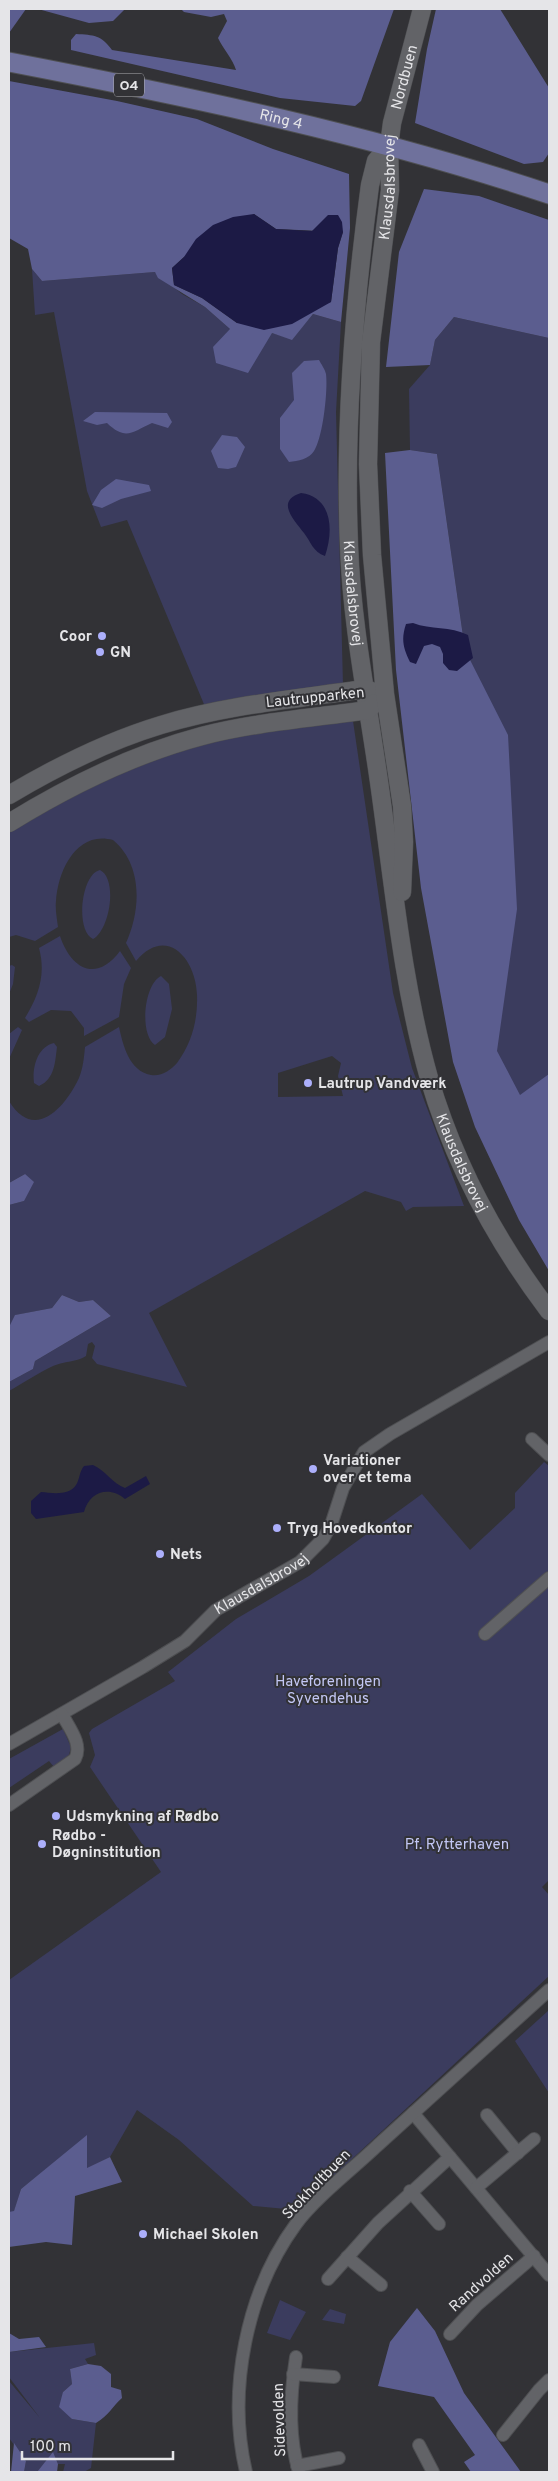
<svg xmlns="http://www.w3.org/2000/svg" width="558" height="2481" font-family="Overpass,sans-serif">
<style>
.green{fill:#3b3c5e;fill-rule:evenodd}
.forest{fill:#5b5d8f;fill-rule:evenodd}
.water{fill:#1c1a45}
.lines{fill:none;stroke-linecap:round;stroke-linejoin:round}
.street-casing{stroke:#4e4f52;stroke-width:14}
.secondary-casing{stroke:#4e4f52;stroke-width:19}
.primary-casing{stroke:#4e4f52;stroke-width:21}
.street{stroke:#626367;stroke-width:12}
.secondary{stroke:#626367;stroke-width:18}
.primary{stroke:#6f719c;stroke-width:19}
.poi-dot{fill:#acaffb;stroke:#323236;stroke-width:2}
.labels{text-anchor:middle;stroke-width:4;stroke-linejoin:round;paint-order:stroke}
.shield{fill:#323236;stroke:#afafb3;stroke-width:1}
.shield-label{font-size:14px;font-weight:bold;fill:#e5e5e8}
.street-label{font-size:15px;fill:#e5e5e8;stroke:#323236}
.poi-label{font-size:15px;font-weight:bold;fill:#e5e5e8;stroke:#323236;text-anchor:start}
.park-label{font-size:15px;fill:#c3c7f5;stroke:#323236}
</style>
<rect width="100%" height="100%" fill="#323236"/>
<!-- green -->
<path class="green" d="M 32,269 L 42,281 L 155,272 L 182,294 L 205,307 L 230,329 L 272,333 L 292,339 L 313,314 L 341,322 L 336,412 L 343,685 L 206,709 L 127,520 L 101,527 L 87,491 L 54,312 L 35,315 Z
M 454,317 L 549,338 L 549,1239 L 499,1112 L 465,650 L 437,454 L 410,450 L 409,389 L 430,365 L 435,340 Z
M 353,721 L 393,993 L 412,1068 L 464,1206 L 413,1207 L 406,1211 L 401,1202 L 365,1191 L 149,1313 L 187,1387 L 97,1364 L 92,1358 L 95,1346 L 92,1342 L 88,1344 L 86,1356 C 77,1362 64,1361 53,1366 C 38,1373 23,1383 9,1391 L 9,1382 L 33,1369 L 35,1361 L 111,1316 L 93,1300 L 79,1302 L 62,1295 L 52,1308 L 16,1315 L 9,1327 L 9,1205 L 24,1201 L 25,1174 L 9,1183 L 9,1101 C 34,1142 65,1108 79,1078 C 83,1068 84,1058 85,1047 L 119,1027 C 123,1045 129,1071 151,1075 C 161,1077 171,1070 177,1063 C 192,1043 198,1019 197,995 C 196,958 166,925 136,961 L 126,943 C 141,910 143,865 113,840 C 77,830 58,870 56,901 C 55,909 57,919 58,927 L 35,941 L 16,935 L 9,937 L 9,830 L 44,808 L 158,757 L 241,733 ZM 332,1056 L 341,1063 L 338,1076 L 343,1096 L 278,1097 L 278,1073 Z
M 100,870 C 118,879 110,930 93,939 C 75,931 81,874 100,870 Z
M 60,936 C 71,969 96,983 120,951 L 131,968 L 124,984 L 119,1017 L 84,1036 L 84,1028 L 71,1011 L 51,1010 L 29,1022 L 25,1018 C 39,995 46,974 39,948 Z
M 12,965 L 15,967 L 13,984 L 9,994 L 9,966 Z
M 161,976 L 169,984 L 172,1009 L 165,1037 L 155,1045 C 139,1034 144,984 161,976 Z
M 18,1027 L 22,1030 L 9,1059 L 9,1034 Z
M 54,1043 L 57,1047 C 55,1062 55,1079 39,1086 L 34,1083 C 32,1068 37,1047 54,1043 Z
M 544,1462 L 549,1466 L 549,1880 L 542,1887 L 549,1895 L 549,1976 L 297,2210 L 253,2206 L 179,2140 L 137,2110 L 110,2157 L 87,2169 L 87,2136 L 21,2189 L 14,2212 L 9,2212 L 9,1980 L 161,1872 L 90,1767 L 95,1755 L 89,1733 L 92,1729 L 175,1681 L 168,1672 L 236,1619 L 309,1576 L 422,1494 L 470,1550 L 515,1508 L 515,1493 Z
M 63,1729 L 71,1747 L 69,1755 L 54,1767 L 49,1761 L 9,1788 L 9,1759 Z
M 549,2010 L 549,2093 L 515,2041 Z
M 280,2300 L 306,2312 L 290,2340 L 267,2333 Z
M 330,2309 L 346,2314 L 344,2324 L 322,2320 Z
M 94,2343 L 96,2355 L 85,2359 L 88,2364 L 70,2369 L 72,2384 L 63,2392 L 72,2419 L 96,2423 L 91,2468 L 84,2472 L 63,2472 L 65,2464 L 58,2464 L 53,2453 L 37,2472 L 24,2472 L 26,2461 L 9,2438 L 9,2381 L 40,2418 L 9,2377 L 9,2352 Z"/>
<!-- forest -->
<path class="forest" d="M 9,9 L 26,9 L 9,33 Z
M 38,9 L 125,9 L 113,21 L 89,23 Z
M 181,9 L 394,9 L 361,101 L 355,106 L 280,98 L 71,50 L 71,40 L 76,34 C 94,35 101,35 112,50 L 236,70 C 233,59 223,49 218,38 L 227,21 L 224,14 L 211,17 L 184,12 Z
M 436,9 L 500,9 L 549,88 L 549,153 L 543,162 L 524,164 L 415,123 L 427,49 Z
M 9,81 L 117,101 L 197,119 L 273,149 L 349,174 L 350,228 L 341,322 L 313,314 L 292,340 L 272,333 L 248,373 L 216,363 L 213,347 L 230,329 L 205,307 L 158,278 L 155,272 L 42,281 L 32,269 L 28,249 L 9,238 ZM 254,214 L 276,229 L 343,232 L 338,248 L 331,302 L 237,323 L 202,298 L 174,285 L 172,268 L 184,257 Z
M 424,189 L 479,196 L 549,220 L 549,338 L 454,317 L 435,340 L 430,365 L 386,367 L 399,252 Z
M 319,360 C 321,364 325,369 326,374 C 328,390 323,437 314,451 C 309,459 298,461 289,462 L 280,449 L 280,418 L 294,400 L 292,373 L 304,361 Z
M 95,412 L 167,413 L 172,422 L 168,428 L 152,423 C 132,432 126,441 107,423 L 97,425 L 83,421 Z
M 222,435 L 237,437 L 245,447 L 236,467 L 228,469 L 218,468 L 211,451 Z
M 410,450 L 437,454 L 465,650 L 508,735 L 517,909 L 497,1051 L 520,1095 L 549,1074 L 549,1271 L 519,1220 L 475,1127 L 453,1062 L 421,888 L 396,670 L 385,453 Z
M 116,479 L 149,485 L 151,491 L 121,499 L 102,508 L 92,505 L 101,490 Z
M 25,1174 L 34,1182 L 24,1201 L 9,1205 L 9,1183 Z
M 62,1295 L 79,1302 L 93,1300 L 111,1316 L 35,1361 L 33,1369 L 9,1382 L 9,1327 L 15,1315 L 52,1308 Z
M 87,2135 L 87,2168 L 110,2157 L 122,2182 L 75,2196 L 72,2245 L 46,2242 L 9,2247 L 9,2212 L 14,2211 L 21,2189 Z
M 417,2308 L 435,2331 L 464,2393 L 521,2472 L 471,2472 L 464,2462 L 475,2455 L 434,2397 L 378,2386 L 390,2342 Z
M 9,2333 L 19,2339 L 39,2337 L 46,2347 L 9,2352 Z
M 88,2364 L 101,2366 L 111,2374 L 111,2387 L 121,2390 L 122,2398 C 112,2407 109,2415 96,2423 L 72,2419 L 59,2407 L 63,2392 L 72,2384 L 70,2369 Z
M 14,2443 L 26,2461 L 24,2472 L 11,2472 Z
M 53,2452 L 58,2464 L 57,2472 L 37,2472 Z"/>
<!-- water -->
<path class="water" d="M 254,214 L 276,229 L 312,231 L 328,215 L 338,215 L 342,222 L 343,232 L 338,248 L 331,302 L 292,324 L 264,330 L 237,323 L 202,298 L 174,285 L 172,268 L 184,257 L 196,239 L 213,225 L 233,217 Z
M 301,493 C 332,497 334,530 325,556 C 313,552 311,542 304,533 C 294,520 275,501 301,493 Z
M 413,623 C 431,630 450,626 468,635 L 473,658 L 457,671 L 449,670 L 443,663 L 443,654 L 440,647 L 432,644 L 424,646 L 416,664 L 410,662 C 403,648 401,639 406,624 Z
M 93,1465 C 106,1471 113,1484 125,1488 L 146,1476 L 150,1484 L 125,1499 C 109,1485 89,1492 84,1512 L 36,1519 L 31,1513 L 31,1501 L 41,1492 C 52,1493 69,1496 76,1485 C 80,1479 79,1472 84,1466 Z"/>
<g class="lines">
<defs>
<g id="street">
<path d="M 532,1439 L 549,1455"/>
<path d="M 485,1634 L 549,1578"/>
<path id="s1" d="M 9,1744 L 143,1667 L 185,1641 L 216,1610 L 300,1562 L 323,1539 L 331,1525 L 343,1488 L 364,1452 L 390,1434 L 549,1342"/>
<path d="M 9,1805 L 75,1759 C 83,1744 69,1728 62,1714"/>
<path d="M 413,2113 L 549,2275"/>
<path d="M 487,2115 L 518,2153"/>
<path d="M 476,2188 L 534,2139"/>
<path d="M 410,2191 L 439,2224"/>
<path d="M 347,2257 L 381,2285"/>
<path d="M 328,2279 L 378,2223 L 450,2157"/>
<path d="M 450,2334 L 477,2305 L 534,2256"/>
<path d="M 296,2357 C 290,2395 288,2436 299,2472"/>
<path d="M 293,2374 L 334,2377"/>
<path d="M 503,2435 L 539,2390 L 549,2380"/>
<path d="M 419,2445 L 433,2472"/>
<path d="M 297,2466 L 339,2458"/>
<path d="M 246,2472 C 227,2391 246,2292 296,2224 C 315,2198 354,2168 378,2145 C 435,2094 492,2042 549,1990"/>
</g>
<g id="secondary">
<path id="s2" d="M 389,146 L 376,161 L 370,185 C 354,304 344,426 349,546 C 352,630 370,713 381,796 C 394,890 403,986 429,1078 C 454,1163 496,1241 549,1311"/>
<path d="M 9,795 C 56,767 108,741 161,725 C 227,705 296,699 364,689 L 375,692"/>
<path d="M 9,823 C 69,786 134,754 202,736 C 256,722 313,718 368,710 L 375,703"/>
<path id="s3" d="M 402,892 L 404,842 L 402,806 L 385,694 L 372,555 L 368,464 L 371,342 L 390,190 L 389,146 L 392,123 L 422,9"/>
</g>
<g id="primary">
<path id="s4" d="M 9,62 C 191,97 373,135 549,194"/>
</g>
</defs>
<!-- street casing -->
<use href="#street" class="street-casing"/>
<!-- secondary casing -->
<use href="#secondary" class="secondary-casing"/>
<!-- primary casing -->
<use href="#primary" class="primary-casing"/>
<!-- street -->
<use href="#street" class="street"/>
<!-- secondary -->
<use href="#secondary" class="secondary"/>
<!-- primary -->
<use href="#primary" class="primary"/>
</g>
<!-- markers -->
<g class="poi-dot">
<circle cx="102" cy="636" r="5"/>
<circle cx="100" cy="652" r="5"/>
<circle cx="308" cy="1083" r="5"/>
<circle cx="313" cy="1469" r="5"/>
<circle cx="277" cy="1528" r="5"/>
<circle cx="160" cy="1554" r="5"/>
<circle cx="56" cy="1816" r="5"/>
<circle cx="42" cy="1844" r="5"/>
<circle cx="143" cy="2234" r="5"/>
</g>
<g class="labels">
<!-- shield labels -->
<rect class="shield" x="114" y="73.5" width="30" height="23" rx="4"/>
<g class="shield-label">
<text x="129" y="90">O4</text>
</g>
<!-- street labels -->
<g class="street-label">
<text dy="5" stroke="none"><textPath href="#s3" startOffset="820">Nordbuen</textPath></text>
<text dy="5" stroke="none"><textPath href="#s4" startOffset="278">Ring 4</textPath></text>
<text dy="5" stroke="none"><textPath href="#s3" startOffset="708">Klausdalsbrovej</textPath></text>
<text dy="5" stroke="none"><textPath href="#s2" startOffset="454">Klausdalsbrovej</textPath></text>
<text transform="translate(315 697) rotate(-6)" y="5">Lautrupparken</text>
<text dy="5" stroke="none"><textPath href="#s2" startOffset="1036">Klausdalsbrovej</textPath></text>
<text dy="5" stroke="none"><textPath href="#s1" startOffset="300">Klausdalsbrovej</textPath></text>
<text transform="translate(316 2184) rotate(-46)" y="5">Stokholtbuen</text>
<text transform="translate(481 2282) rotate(-42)" y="5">Randvolden</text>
<text transform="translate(279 2420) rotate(-92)" y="5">Sidevolden</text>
</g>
<!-- poi labels -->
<g class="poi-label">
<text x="92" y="641" text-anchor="end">Coor</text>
<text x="110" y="657">GN</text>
<text x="318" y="1088">Lautrup Vandværk</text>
<text x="323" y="1465">Variationer<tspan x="323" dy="17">over et tema</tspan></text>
<text x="287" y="1533">Tryg Hovedkontor</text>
<text x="170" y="1559">Nets</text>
<text x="66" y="1821">Udsmykning af Rødbo</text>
<text x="52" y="1840">Rødbo -<tspan x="52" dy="17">Døgninstitution</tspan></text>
<text x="153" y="2239">Michael Skolen</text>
</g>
<!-- park labels -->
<g class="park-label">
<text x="328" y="1686">Haveforeningen<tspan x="328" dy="17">Syvendehus</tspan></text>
<text x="457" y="1849">Pf. Rytterhaven</text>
</g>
</g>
<!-- border -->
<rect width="558" height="2481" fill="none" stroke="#e5e5e8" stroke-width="20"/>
<!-- scale -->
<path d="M22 2451v8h151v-8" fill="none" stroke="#e5e5e8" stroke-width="2.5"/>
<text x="30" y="2451" font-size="15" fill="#e5e5e8" stroke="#323236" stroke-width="4" paint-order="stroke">100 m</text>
</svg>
